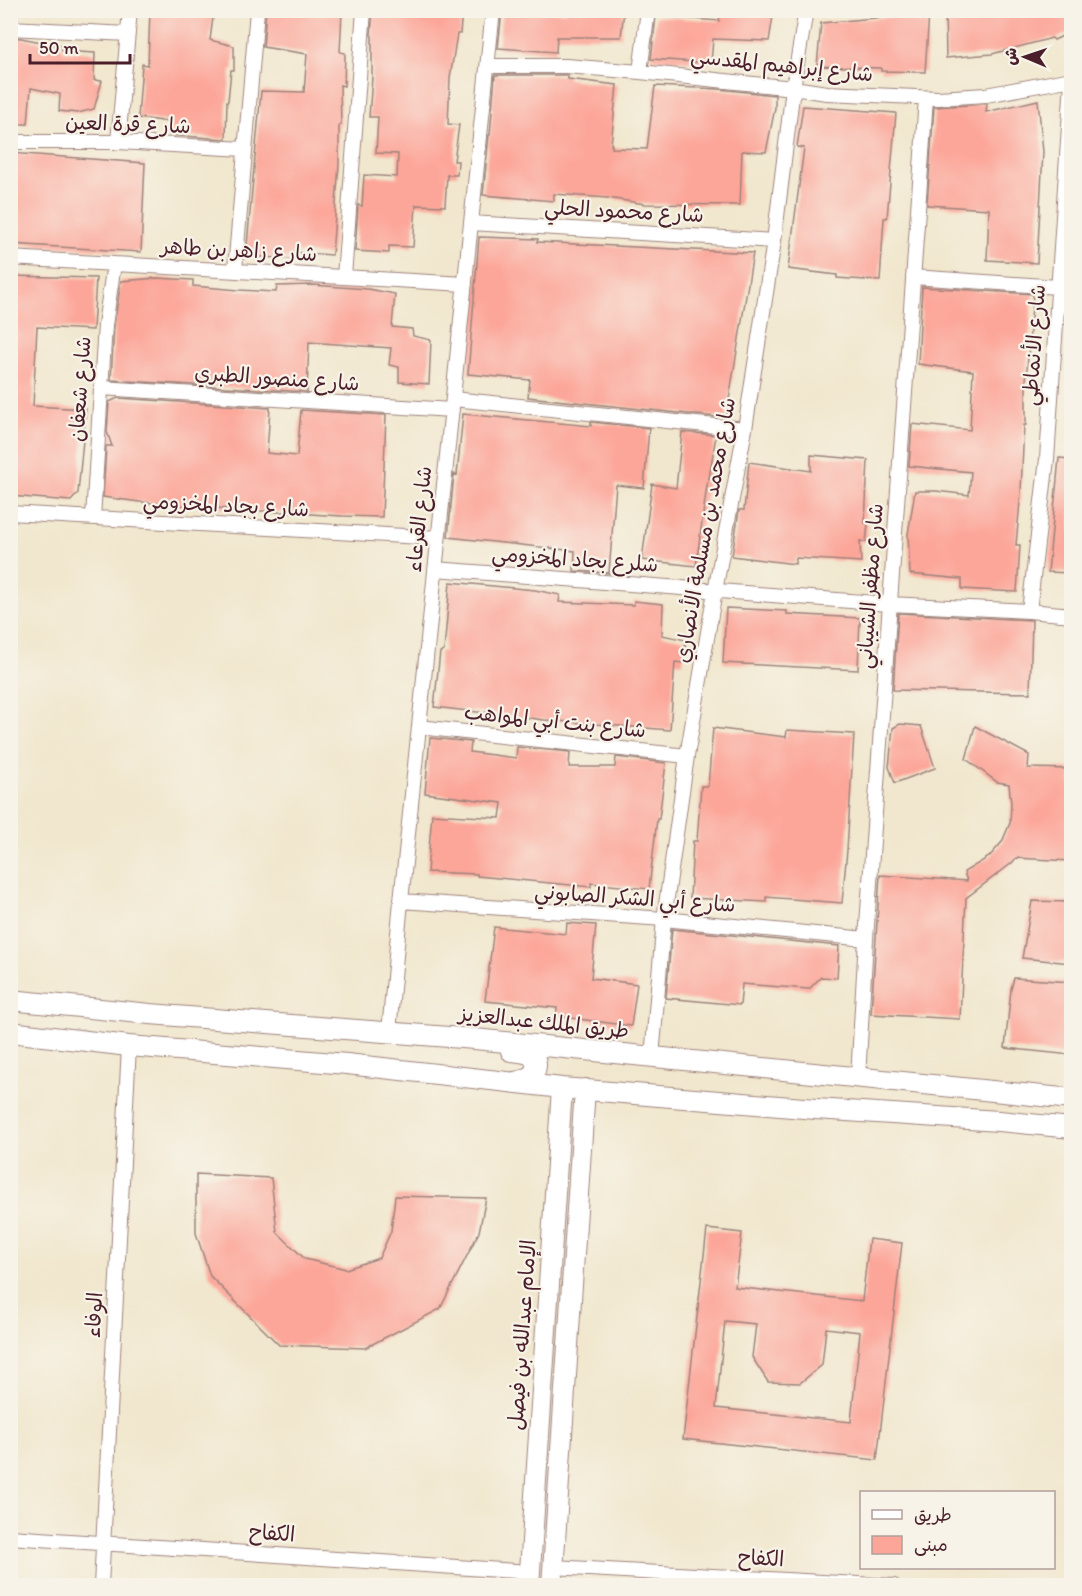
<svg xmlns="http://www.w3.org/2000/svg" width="1082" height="1596" font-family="Itim,'Playpen Sans Arabic',sans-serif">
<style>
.building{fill:#fca699;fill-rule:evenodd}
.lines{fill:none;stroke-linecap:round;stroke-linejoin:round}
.street-casing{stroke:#9e837c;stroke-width:16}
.secondary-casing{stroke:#9e837c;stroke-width:22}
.street{stroke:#fff;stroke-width:14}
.secondary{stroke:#fff;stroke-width:20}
.labels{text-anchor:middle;stroke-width:4.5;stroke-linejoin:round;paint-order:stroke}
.street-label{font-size:21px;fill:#4a1f2b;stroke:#f7f3e8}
</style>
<rect width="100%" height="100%" fill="#f7f3e8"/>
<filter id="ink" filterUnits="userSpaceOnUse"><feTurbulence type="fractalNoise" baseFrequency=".0167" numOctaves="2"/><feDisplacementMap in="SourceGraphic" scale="12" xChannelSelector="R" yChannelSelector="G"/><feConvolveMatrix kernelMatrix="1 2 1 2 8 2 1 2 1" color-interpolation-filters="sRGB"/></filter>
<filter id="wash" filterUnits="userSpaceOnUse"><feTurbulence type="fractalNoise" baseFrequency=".008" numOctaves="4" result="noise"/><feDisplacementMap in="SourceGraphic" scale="24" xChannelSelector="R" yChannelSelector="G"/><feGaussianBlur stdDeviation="1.35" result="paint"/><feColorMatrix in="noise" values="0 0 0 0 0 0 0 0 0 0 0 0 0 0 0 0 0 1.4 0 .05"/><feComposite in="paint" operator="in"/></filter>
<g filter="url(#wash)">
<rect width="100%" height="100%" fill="#f1e7ce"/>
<g id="blocks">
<!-- building -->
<path class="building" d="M 150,10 L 214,10 L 210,40 L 234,46 L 234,70 L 231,70 L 228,101 L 227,101 L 226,139 L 169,135 L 170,122 L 138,118 L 142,64 L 148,65 Z
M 266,10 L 342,11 L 340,52 L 345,53 L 344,86 L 340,85 L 341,125 L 339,125 L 339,164 L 332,255 L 293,252 L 292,259 L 246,256 L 261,91 L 304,92 L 307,54 L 263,47 Z
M 373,10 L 462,10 L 460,34 L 457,34 L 450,78 L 448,124 L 459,125 L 454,161 L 458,161 L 457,175 L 447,175 L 445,206 L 416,205 L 413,247 L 389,246 L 389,253 L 355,251 L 358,205 L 362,206 L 364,175 L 397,177 L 398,154 L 376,153 L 378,117 L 369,117 L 372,77 L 372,36 L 371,35 Z
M 567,10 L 624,10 L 621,37 L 557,37 L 556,52 L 498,48 L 502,11 L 567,12 Z
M 721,10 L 774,10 L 769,41 L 713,39 L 711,63 L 651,59 L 656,16 L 719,21 Z
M 945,10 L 1071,10 L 1071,32 L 1054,40 L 1052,38 L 992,54 L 946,58 Z
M 929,13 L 925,72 L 881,71 L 881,68 L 817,66 L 821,23 Z
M 10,37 L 21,38 L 62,46 L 62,51 L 95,53 L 94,80 L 102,81 L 94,109 L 78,113 L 59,111 L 60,94 L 31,88 L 28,124 L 16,124 L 17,117 L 10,116 Z
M 495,75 L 568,75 L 568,79 L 617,85 L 611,145 L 612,145 L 612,148 L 647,149 L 655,86 L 718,89 L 775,95 L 775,108 L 766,152 L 742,151 L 740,205 L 645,204 L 608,198 L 554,194 L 554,201 L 483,195 L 489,135 L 490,135 Z
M 1038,100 L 1043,152 L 1037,263 L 987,260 L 989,209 L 927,205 L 934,107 L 987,104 L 986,112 Z
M 803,106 L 896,113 L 887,218 L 884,218 L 880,281 L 837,278 L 837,275 L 788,269 L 804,148 L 797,147 Z
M 10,153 L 145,163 L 141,252 L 10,244 Z
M 479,237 L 538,239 L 537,242 L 753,253 L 726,418 L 528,397 L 530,380 L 468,374 Z
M 10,276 L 96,278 L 93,330 L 37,327 L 33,406 L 86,409 L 78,493 L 71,501 L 10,496 Z
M 157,278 L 193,280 L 193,286 L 239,290 L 276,292 L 277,286 L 312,285 L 368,289 L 395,294 L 392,327 L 412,329 L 413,336 L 431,340 L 429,384 L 399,382 L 399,367 L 389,365 L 391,348 L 309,342 L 307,392 L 111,380 L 114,326 L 121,281 Z
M 922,287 L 1033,294 L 1026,382 L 1026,425 L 1024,425 L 1021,491 L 1016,545 L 1020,545 L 1017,592 L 962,589 L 962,579 L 910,574 L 908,534 L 915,491 L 936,491 L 969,495 L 971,472 L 909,466 L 912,424 L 970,430 L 973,371 L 918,364 Z
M 118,398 L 270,408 L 267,453 L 297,456 L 301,410 L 386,415 L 382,517 L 342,516 L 214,508 L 140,502 L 103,497 L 106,446 L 112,446 L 107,432 L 109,402 Z
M 463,414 L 591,426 L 591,422 L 649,428 L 644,488 L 616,485 L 609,573 L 574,571 L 575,551 L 448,537 L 454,474 L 457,475 Z
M 682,432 L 716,435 L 709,478 L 708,478 L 696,566 L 642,560 L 652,484 L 676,488 Z
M 811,455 L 868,460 L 865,523 L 868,523 L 867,534 L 866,542 L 860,541 L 861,562 L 796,558 L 795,564 L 732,556 L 739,510 L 744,510 L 749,462 L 811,471 Z
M 1059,458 L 1071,459 L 1071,573 L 1048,572 Z
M 450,582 L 535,590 L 560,595 L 559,602 L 634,605 L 634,601 L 663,604 L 662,635 L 686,640 L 683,663 L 675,662 L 670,730 L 544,720 L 486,712 L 486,713 L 434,707 L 440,652 L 444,651 Z
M 726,608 L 787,611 L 787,614 L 860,618 L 858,670 L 723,663 Z
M 898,613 L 1032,620 L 1030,693 L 893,690 Z
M 900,724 L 921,726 L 935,768 L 895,783 L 889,767 L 893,728 Z
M 975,726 L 1029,755 L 1028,768 L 1071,769 L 1071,861 L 1016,858 L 1012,863 L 966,898 L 960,1019 L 871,1014 L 880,875 L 967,881 L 964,872 L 989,857 L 1002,842 L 1010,823 L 1011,804 L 1009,784 L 997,782 L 966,759 Z
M 713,728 L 786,737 L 787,730 L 854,734 L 847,850 L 842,903 L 766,897 L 766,902 L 690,898 L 693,841 L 697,841 L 701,786 L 708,786 Z
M 430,738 L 471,742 L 470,752 L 516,758 L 517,747 L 570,752 L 569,767 L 615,767 L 616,757 L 666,763 L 659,819 L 657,819 L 649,889 L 591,883 L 591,887 L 477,876 L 477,874 L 427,872 L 432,814 L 500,818 L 502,803 L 425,793 Z
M 1032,901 L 1071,902 L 1071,963 L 1022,958 Z
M 567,923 L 596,925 L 591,978 L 637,984 L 631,1026 L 556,1016 L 557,1008 L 485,1001 L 494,927 L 566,934 Z
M 672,929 L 839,946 L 837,978 L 821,977 L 809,989 L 742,984 L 740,1005 L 666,998 Z
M 1014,978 L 1071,982 L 1071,1055 L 1005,1048 L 1011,989 Z
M 196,1174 L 271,1178 L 277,1232 L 305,1259 L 346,1269 L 379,1258 L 391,1231 L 395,1196 L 486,1198 L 479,1232 L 440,1309 L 365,1348 L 279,1345 L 210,1276 L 196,1233 Z
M 707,1229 L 742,1233 L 735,1287 L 862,1301 L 869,1239 L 902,1243 L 877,1460 L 683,1439 ZM 725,1321 L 756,1324 L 752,1357 L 768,1382 L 800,1383 L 822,1365 L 826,1328 L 860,1332 L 851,1422 L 716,1408 Z"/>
</g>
</g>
<g filter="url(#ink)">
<use href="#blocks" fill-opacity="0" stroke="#9e837c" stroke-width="1.5"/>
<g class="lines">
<defs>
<path id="street" d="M 10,28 L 128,34
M 487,68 L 492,66 L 566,66 L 640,72 L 793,88 L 827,93 L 938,98 L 986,95 L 1072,79
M 640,72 L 648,10
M 10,142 L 118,142 L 245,149
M 118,142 L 130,10
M 471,223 L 774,241
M 10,258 L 465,284
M 235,270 L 257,10
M 344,277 L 364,10
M 913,277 L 1058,287
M 101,388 L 452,410
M 453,399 L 745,429
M 10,513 L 438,538
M 93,518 L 105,325 L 114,264
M 435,569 L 889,604 L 1029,611 L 1072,615
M 1029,611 L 1047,459 L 1072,81
M 419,727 L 687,756
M 401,901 L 664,919 L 866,939
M 389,1032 L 401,901 L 493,10
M 652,1057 L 664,919 L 687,756 L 715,591 L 745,429 L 774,241 L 793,88 L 806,10
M 858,1078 L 866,939 L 926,98
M 10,1537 L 530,1572
M 553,1567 L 894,1586
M 101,1586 L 129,1046"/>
<path id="secondary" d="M 10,1000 L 150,1014 L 475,1039 L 1072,1099
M 10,1032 L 129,1046 L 347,1064 L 562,1088 L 816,1109 L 999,1121 L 1072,1128
M 511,1051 C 521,1052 537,1052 536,1066 C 536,1070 533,1075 529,1078 C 525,1080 519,1081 515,1082
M 529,1586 L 562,1088
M 552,1586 L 585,1089"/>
</defs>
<!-- street casing -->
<use href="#street" class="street-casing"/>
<!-- secondary casing -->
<use href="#secondary" class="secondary-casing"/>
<!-- street -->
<use href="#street" class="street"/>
<!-- secondary -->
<use href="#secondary" class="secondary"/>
</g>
</g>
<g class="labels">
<!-- street labels -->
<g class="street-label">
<text transform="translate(782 65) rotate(6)" y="7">شارع إبراهيم المقدسي</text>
<text transform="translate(128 124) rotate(2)" y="7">شارع قرة العين</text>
<text transform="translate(624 211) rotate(3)" y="7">شارع محمود الحلي</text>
<text transform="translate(239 250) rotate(3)" y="7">شارع زاهر بن طاهر</text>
<text transform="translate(1034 345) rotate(-86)" y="7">شارع الأنماطي</text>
<text transform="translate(277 378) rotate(4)" y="7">شارع منصور الطبري</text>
<text transform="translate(80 389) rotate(-86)" y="7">شارع شعفان</text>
<text transform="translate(226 505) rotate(3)" y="7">شارع بجاد المخزومي</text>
<text transform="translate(419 519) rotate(-84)" y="7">شارع القرعاء</text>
<text transform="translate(705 530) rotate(-80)" y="7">شارع محمد بن مسلمة الأنصاري</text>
<text transform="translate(575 559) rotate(4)" y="7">شلرع بجاد المخزومي</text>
<text transform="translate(870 586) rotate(-86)" y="7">شارع مظفر الشيباني</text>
<text transform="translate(555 721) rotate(6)" y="7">شارع بنت أبي المواهب</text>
<text transform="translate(635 898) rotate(4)" y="7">شارع أبي الشكر الصابوني</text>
<text transform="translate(544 1022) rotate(6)" y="7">طريق الملك عبدالعزيز</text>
<text transform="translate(94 1315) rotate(-87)" y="7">الوفاء</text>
<text transform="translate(522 1335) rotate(-86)" y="7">الإمام عبدالله بن فيصل</text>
<text transform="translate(272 1533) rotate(4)" y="7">الكفاح</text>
<text transform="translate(761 1558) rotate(3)" y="7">الكفاح</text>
</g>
</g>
<!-- margin -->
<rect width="1082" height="1596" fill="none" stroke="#f7f3e8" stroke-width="36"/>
<!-- legend -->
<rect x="860" y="1491" width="195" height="78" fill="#f7f3e8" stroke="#b29e9c" stroke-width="1.5"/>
<rect x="872" y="1510" width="30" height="9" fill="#ffffff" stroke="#b29e9c" stroke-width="1.5"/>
<text x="914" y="1521" font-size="18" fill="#4a1f2b">طريق</text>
<rect x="872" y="1536" width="30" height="18" fill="#fca699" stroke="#b29e9c" stroke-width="1.5"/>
<text x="914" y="1551" font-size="18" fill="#4a1f2b">مبنى</text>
<!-- north arrow -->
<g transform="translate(1025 57) rotate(272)" stroke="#f7f3e8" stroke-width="4.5" paint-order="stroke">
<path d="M0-4.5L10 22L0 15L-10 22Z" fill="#4a1f2b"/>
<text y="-9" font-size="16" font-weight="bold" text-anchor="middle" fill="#4a1f2b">ش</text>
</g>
<!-- scale -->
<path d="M30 54v9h100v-9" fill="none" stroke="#4a1f2b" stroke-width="3"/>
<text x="39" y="54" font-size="18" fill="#4a1f2b" stroke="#f7f3e8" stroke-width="4.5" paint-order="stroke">50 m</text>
</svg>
